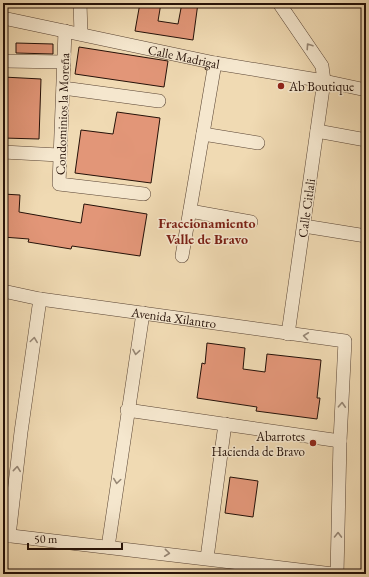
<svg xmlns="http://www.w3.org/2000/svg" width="369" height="577" font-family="'EB Garamond',serif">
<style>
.building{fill:#e29678;stroke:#251108}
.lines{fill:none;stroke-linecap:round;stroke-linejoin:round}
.minor-casing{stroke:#584333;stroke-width:14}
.minor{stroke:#f5e7ce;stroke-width:13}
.oneway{stroke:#978775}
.poi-dot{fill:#8f2418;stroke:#f5e7ce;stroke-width:1.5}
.labels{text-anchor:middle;stroke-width:3;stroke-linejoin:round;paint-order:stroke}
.street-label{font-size:13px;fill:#251108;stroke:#f5e7ce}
.poi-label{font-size:13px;fill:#251108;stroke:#f5e7ce;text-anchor:start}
.neighbourhood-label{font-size:14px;font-weight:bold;fill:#7a1f14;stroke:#f5e7ce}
</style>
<rect width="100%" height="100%" fill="#f0dab3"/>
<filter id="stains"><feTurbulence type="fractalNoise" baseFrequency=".005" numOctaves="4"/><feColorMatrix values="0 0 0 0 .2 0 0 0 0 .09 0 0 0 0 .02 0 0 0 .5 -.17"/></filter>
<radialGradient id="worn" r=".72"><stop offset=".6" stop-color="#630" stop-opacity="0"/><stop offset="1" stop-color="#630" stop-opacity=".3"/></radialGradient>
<!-- building -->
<path class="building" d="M 140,3 L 161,3 L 158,21 L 178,24 L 182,3 L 198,3 L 193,40 L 135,31 Z
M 16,43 L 53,44 L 53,54 L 16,53 Z
M 79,47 L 168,61 L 164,87 L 75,74 Z
M 3,77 L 41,79 L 39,139 L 3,138 Z
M 117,112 L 160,118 L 151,183 L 75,173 L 81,130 L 113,134 Z
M 3,194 L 20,195 L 19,212 L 81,223 L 84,204 L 147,214 L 140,256 L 72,246 L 71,249 L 28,242 L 29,239 L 3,237 Z
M 207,343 L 245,348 L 243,369 L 265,372 L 267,354 L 321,360 L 317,398 L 320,398 L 317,419 L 256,411 L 257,407 L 197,398 L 202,363 L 205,364 Z
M 230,477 L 258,481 L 253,517 L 225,513 Z"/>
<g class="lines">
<defs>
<g id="minor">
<path d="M 80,3 L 81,34"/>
<path d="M 279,3 L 322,66 L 324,81 L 288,334"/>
<path id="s1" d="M 3,18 L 215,63 L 324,81 L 366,90"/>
<path d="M 65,31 L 59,184 L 144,194"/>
<path d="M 5,61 L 64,62"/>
<path d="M 63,88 L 159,101"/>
<path d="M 317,131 L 366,140"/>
<path d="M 203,134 L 258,143"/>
<path d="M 3,152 L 59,155"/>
<path d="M 190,211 L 251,222"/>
<path d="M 304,226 L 366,236"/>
<path d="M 182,256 L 215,63"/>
<path id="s2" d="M 3,291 L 40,299 L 345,341 L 340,441 L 337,574"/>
<path d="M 127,410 L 340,441"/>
<path d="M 3,535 L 333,574"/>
<path d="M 9,536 L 21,432 L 40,299"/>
<path d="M 108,547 L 143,313"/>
<path d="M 207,558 L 225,424"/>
</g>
</defs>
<!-- minor casing -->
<use href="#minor" class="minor-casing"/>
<!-- minor -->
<use href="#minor" class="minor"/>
</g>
<!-- one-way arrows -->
<defs><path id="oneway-chevron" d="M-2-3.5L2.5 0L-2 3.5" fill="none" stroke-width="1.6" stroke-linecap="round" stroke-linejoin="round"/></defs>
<g class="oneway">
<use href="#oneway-chevron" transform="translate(309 46) rotate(-124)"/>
<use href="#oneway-chevron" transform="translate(306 336) rotate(-173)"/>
<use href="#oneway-chevron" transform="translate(34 340) rotate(-82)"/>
<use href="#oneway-chevron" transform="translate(136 352) rotate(99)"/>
<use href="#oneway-chevron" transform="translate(342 405) rotate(-87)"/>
<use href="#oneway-chevron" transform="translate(17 469) rotate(-84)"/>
<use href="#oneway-chevron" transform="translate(117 481) rotate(98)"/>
<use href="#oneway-chevron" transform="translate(338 535) rotate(-89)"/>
<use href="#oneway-chevron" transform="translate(167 553) rotate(6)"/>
</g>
<!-- markers -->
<g class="poi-dot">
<circle cx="281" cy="86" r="4"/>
<circle cx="313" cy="443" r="4"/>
</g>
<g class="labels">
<!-- street labels -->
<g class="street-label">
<text dy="5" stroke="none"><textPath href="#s1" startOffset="185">Calle Madrigal</textPath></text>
<text transform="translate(62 114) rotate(-88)" y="5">Condominios la Moreña</text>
<text transform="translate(306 208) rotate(-82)" y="5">Calle Citlali</text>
<text dy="5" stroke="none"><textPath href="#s2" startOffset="173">Avenida Xilantro</textPath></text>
</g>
<!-- poi labels -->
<g class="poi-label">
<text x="289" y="91">Ab Boutique</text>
<text x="305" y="441" text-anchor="end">Abarrotes<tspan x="305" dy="15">Hacienda de Bravo</tspan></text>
</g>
<!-- neighbourhood labels -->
<g class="neighbourhood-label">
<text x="207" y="228">Fraccionamiento<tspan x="207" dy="16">Valle de Bravo</tspan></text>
</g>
</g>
<!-- margin -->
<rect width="369" height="577" fill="none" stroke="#f0dab3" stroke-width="16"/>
<rect x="4" y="4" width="361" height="569" fill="none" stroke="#251108" stroke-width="2"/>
<rect x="8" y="8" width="353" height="561" fill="none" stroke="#251108"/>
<!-- scale -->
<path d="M28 543v6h94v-6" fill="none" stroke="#251108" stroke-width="2"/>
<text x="34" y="543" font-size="12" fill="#251108" stroke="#f5e7ce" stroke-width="3" paint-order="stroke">50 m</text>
<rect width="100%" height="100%" filter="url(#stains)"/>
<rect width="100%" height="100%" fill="url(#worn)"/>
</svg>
